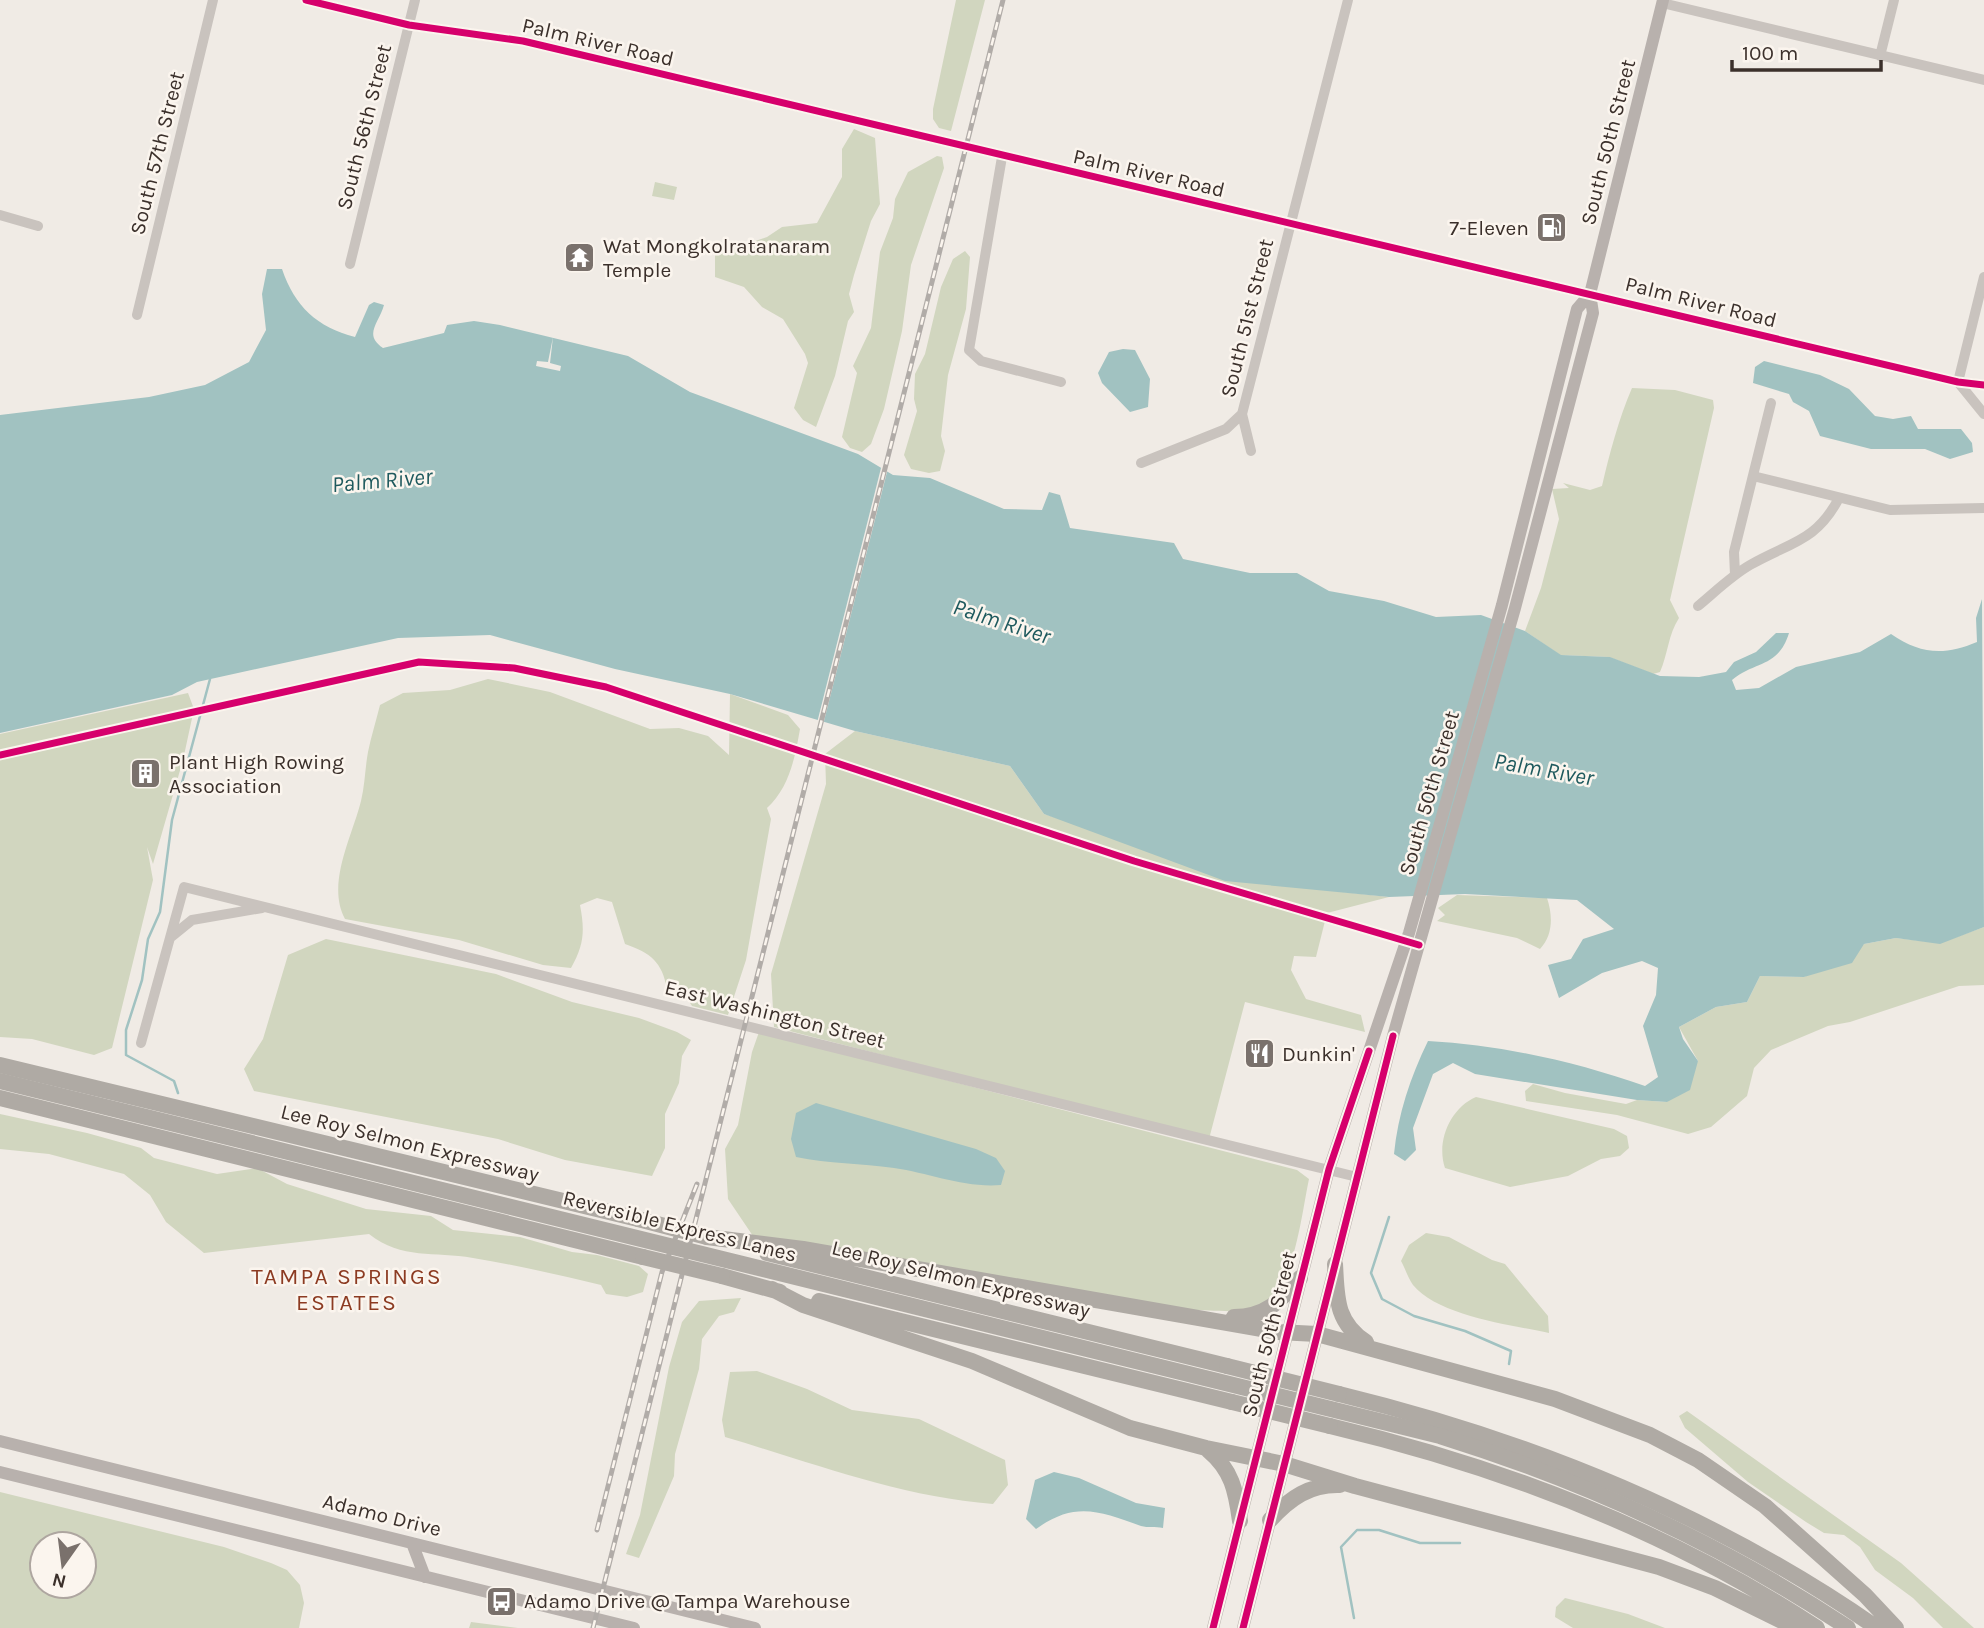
<svg xmlns="http://www.w3.org/2000/svg" width="1984" height="1628" font-family="Karla,sans-serif">
<style>
.green{fill:#d1d6bf;fill-rule:evenodd}
.water{fill:#a1c2c1}
.pier{fill:#f0ebe5}
.lines{fill:none;stroke-linecap:round;stroke-linejoin:round}
.stream{stroke:#a1c2c1;stroke-width:2.5}
.minor{stroke:#c9c3be;stroke-width:10}
.major{stroke:#b8b1ad;stroke-width:12}
.highway{stroke:#afaaa4;stroke-width:16}
.rail-casing{stroke:#b1aca8;stroke-width:5}
.rail{stroke:#fbf5ee;stroke-width:2.5;stroke-dasharray:8;stroke-linecap:butt}
.highway-bridge{stroke:#afaaa4;stroke-width:16}
.cycleway-casing{stroke:#fbf5ee;stroke-width:11}
.cycleway{stroke:#d6006c;stroke-width:7}
.labels{text-anchor:middle;stroke-width:5;stroke-linejoin:round;paint-order:stroke}
.street-label{font-size:21px;fill:#3b302b;stroke:#fbf5ee}
.poi-label{font-size:21px;fill:#3b302b;stroke:#fbf5ee;text-anchor:start}
.water-label{font-size:23px;font-style:italic;fill:#1f5a5e;stroke:#fbf5ee}
.neighbourhood-label{font-size:23px;letter-spacing:2px;fill:#8c3b22;stroke:#fbf5ee}
</style>
<rect width="100%" height="100%" fill="#f0ebe5"/>
<!-- green -->
<path class="green" d="M 956,0 L 985,0 L 951,131 L 939,128 L 933,119 L 933,109 Z
M 854,129 L 875,138 L 880,204 L 871,221 L 854,275 L 849,294 L 854,312 L 848,321 L 835,376 L 816,427 L 803,420 L 794,408 L 808,363 L 805,354 L 783,319 L 762,307 L 744,287 L 715,277 L 715,255 L 767,237 L 782,227 L 817,223 L 842,177 L 842,149 Z
M 937,156 L 942,157 L 944,168 L 911,265 L 902,331 L 884,409 L 871,444 L 862,452 L 850,448 L 842,437 L 857,373 L 853,366 L 871,328 L 880,252 L 893,218 L 895,199 L 908,172 Z
M 655,182 L 677,187 L 674,200 L 652,196 Z
M 965,251 L 970,257 L 966,309 L 948,375 L 941,436 L 945,451 L 940,471 L 929,473 L 911,469 L 904,455 L 917,411 L 914,399 L 915,374 L 925,354 L 941,287 L 953,259 Z
M 1632,388 L 1675,390 L 1713,400 L 1714,408 L 1670,600 L 1679,618 C 1668,635 1668,654 1660,672 L 1653,674 L 1609,657 L 1560,655 L 1525,631 L 1541,588 L 1559,519 L 1552,489 L 1569,488 L 1563,483 L 1590,490 L 1602,486 C 1609,455 1619,418 1632,388 Z
M 488,679 L 550,692 L 650,729 L 679,728 L 708,736 L 729,755 L 730,694 L 788,715 L 800,729 C 795,758 789,788 767,808 L 771,819 L 746,960 L 728,1015 L 692,1006 L 684,993 L 667,989 C 662,962 651,953 625,944 L 612,902 L 597,898 L 580,905 C 585,931 584,945 571,968 L 543,965 L 459,940 L 345,919 C 326,884 352,837 361,801 C 365,785 365,768 368,752 C 371,737 376,721 380,705 L 403,693 L 450,690 Z
M 188,693 L 194,709 L 183,760 L 153,864 L 147,847 L 153,880 L 112,1048 L 94,1055 L 32,1039 L 0,1037 L 0,734 Z
M 855,731 L 1010,766 L 1044,814 L 1279,885 L 1389,897 L 1327,913 L 1316,957 L 1294,956 L 1291,970 L 1306,999 L 1361,1015 L 1365,1032 L 1245,1002 L 1209,1139 L 774,1027 L 771,974 L 826,784 L 825,754 Z
M 1457,895 L 1547,898 C 1553,916 1553,935 1540,949 L 1517,938 L 1437,921 L 1445,915 L 1438,908 Z
M 1984,927 L 1984,985 L 1959,986 L 1850,1022 L 1828,1026 L 1771,1050 L 1754,1068 L 1747,1096 L 1711,1127 L 1688,1134 L 1617,1115 L 1526,1101 L 1525,1091 L 1533,1084 L 1565,1093 L 1626,1104 L 1637,1100 L 1667,1102 L 1698,1061 L 1679,1027 L 1716,1007 L 1747,1002 L 1760,976 L 1804,977 L 1864,944 L 1896,938 L 1940,943 Z
M 326,939 L 496,974 L 572,1002 L 639,1018 L 677,1032 L 691,1040 L 682,1056 L 679,1083 L 665,1114 L 665,1148 L 652,1176 L 565,1160 L 498,1139 L 254,1091 L 244,1069 L 263,1039 L 288,955 Z
M 759,1032 L 1297,1170 L 1309,1179 C 1302,1211 1294,1292 1261,1307 C 1246,1314 1209,1310 1191,1310 L 755,1239 L 728,1199 L 725,1149 L 738,1125 L 752,1052 Z
M 1476,1097 L 1614,1129 L 1627,1136 L 1629,1148 L 1620,1156 L 1601,1159 L 1568,1176 L 1510,1187 L 1445,1168 C 1436,1142 1450,1108 1476,1097 Z
M 0,1114 L 87,1133 L 141,1148 L 154,1158 L 217,1174 L 257,1168 L 287,1184 L 366,1209 L 431,1216 L 453,1230 L 520,1237 L 572,1252 L 597,1255 L 639,1266 L 648,1274 L 643,1292 L 627,1297 L 606,1294 L 601,1285 C 559,1275 516,1265 473,1258 C 434,1251 402,1260 369,1234 L 204,1253 L 166,1222 L 150,1195 L 124,1174 L 49,1154 L 0,1149 Z
M 1426,1233 L 1449,1237 L 1492,1260 L 1505,1264 L 1548,1316 L 1549,1333 C 1512,1325 1438,1316 1413,1285 C 1408,1278 1405,1268 1401,1261 L 1409,1245 Z
M 741,1298 L 734,1312 L 719,1316 L 702,1339 L 699,1369 L 675,1454 L 674,1476 L 639,1558 L 626,1554 L 640,1515 L 669,1367 L 682,1322 L 699,1301 Z
M 757,1371 L 807,1389 L 852,1410 L 919,1419 L 1005,1460 L 1008,1485 L 993,1504 C 901,1497 813,1463 725,1437 L 722,1420 L 730,1372 Z
M 1687,1411 L 1901,1563 L 1974,1628 L 1943,1628 L 1913,1598 L 1875,1570 L 1860,1547 L 1844,1535 L 1824,1533 L 1806,1522 L 1748,1482 L 1685,1428 L 1679,1416 Z
M 0,1492 L 224,1547 L 271,1563 L 287,1570 L 300,1585 L 304,1603 L 299,1628 L 0,1628 ZM 84,1544 L 84,1586 L 42,1586 L 42,1544 Z
M 1565,1598 L 1628,1614 L 1665,1628 L 1573,1628 L 1555,1617 L 1556,1607 Z
M 471,1622 L 518,1628 L 469,1628 Z"/>
<!-- water -->
<path class="water" d="M 267,269 L 282,269 C 295,307 317,327 355,337 L 369,305 L 374,302 L 384,305 C 379,323 363,335 383,348 L 444,333 L 447,325 L 474,321 L 500,325 L 628,356 L 690,392 L 858,454 L 893,475 L 930,478 L 1004,509 L 1042,510 L 1049,492 L 1060,495 L 1070,528 L 1174,543 L 1183,559 L 1250,573 L 1297,573 L 1329,591 L 1384,601 L 1436,617 L 1481,615 L 1525,631 L 1561,655 L 1610,657 L 1660,676 L 1699,677 L 1726,672 L 1734,662 L 1756,652 L 1776,633 L 1789,633 C 1778,668 1757,660 1732,680 L 1736,690 L 1759,688 L 1796,667 L 1860,652 L 1891,634 C 1920,654 1944,656 1977,642 L 1976,618 L 1982,599 L 1984,927 L 1940,944 L 1896,938 L 1864,944 L 1852,963 L 1804,977 L 1760,976 L 1747,1002 L 1716,1007 L 1679,1027 L 1683,1039 L 1698,1061 L 1690,1090 L 1667,1102 L 1637,1100 L 1475,1074 L 1453,1063 L 1433,1074 L 1413,1128 L 1416,1150 L 1405,1161 L 1394,1154 C 1398,1114 1410,1078 1428,1041 C 1502,1045 1576,1062 1645,1086 L 1658,1077 L 1643,1026 L 1656,995 L 1658,968 L 1642,961 L 1602,973 L 1559,998 L 1548,965 L 1571,959 L 1583,939 L 1614,929 L 1577,900 L 1465,894 L 1389,897 L 1225,881 L 1044,814 L 1010,766 L 855,731 L 730,694 L 615,669 L 490,635 L 398,638 L 197,682 L 172,695 L 0,733 L 0,415 L 149,397 L 205,385 L 249,362 L 266,330 L 262,294 Z
M 1123,349 L 1135,350 L 1150,379 L 1148,407 L 1130,412 L 1102,383 L 1098,373 L 1109,352 Z
M 1764,361 L 1820,375 L 1849,389 L 1875,416 L 1893,419 L 1911,416 L 1918,429 L 1961,429 L 1972,443 L 1973,452 L 1950,459 L 1925,449 L 1871,449 L 1820,436 L 1809,411 L 1793,402 L 1789,394 L 1753,383 L 1755,367 Z
M 816,1103 L 976,1149 L 996,1158 L 1005,1171 L 1001,1185 C 963,1188 930,1173 894,1168 C 861,1163 829,1164 796,1157 L 791,1139 L 796,1113 Z
M 1054,1472 L 1079,1478 L 1136,1503 L 1165,1508 L 1163,1528 C 1155,1526 1148,1528 1141,1526 C 1099,1511 1075,1501 1036,1529 L 1026,1519 L 1035,1480 Z"/>
<!-- pier -->
<path class="pier" d="M 553,337 L 550,363 L 561,366 L 560,371 L 536,366 L 537,361 L 548,362 Z
M 882,464 L 888,468 L 823,725 L 817,723 Z"/>
<g class="lines">
<!-- stream -->
<path class="stream" d="M 178,1093 L 174,1081 L 126,1055 L 126,1030 L 142,980 L 148,939 L 160,912 L 172,820 L 210,679
M 1389,1217 L 1371,1273 L 1382,1299 L 1414,1316 L 1465,1331 L 1511,1351 L 1509,1364
M 1354,1618 L 1341,1547 L 1357,1530 L 1379,1530 L 1420,1543 L 1460,1543"/>
<!-- minor -->
<path class="minor" d="M 306,0 L 409,25 L 523,41 L 1958,382 L 1984,385
M 1662,3 L 1984,80
M 1880,56 L 1894,0
M 1002,157 L 969,350 L 981,361 L 1061,382
M 0,215 L 38,226
M 350,264 L 415,0
M 137,315 L 213,0
M 1958,382 L 1984,277
M 1958,382 L 1984,414
M 1242,414 L 1251,451
M 1141,463 L 1226,429 L 1242,414 L 1348,0
M 1753,476 L 1890,510 L 1984,508
M 1735,575 L 1734,552 L 1771,403
M 1698,606 C 1715,592 1731,576 1750,565 C 1790,542 1816,542 1839,498
M 171,937 L 192,920 L 262,908
M 141,1043 L 184,887 L 1357,1177"/>
<!-- major -->
<path class="major" d="M 0,1441 L 755,1628
M 0,1472 L 634,1628
M 412,1543 L 425,1577
M 1213,1628 L 1329,1169 L 1409,933 L 1502,605 L 1577,309 L 1590,294 L 1594,278 L 1663,0
M 1243,1628 L 1393,1036 L 1515,608 L 1593,313 L 1590,294"/>
<!-- highway -->
<path class="highway" d="M 0,1065 L 638,1219
M 0,1098 L 643,1257
M 707,1237 L 803,1249 L 1278,1332 L 1317,1334 L 1555,1399 L 1650,1435 L 1698,1460 L 1765,1506 L 1865,1595 L 1896,1628
M 767,1253 L 1227,1366
M 1335,1264 C 1337,1296 1335,1322 1366,1342
M 722,1276 L 780,1292
M 772,1289 L 803,1305 L 972,1361 L 1130,1428 L 1206,1448 L 1284,1464 L 1355,1486 L 1659,1567 L 1715,1588 L 1796,1628
M 819,1301 L 1232,1402
M 1234,1317 C 1265,1317 1281,1301 1300,1278
M 1339,1394 C 1532,1441 1713,1514 1877,1628
M 1330,1426 C 1503,1467 1668,1530 1817,1628
M 1208,1450 C 1232,1470 1236,1491 1240,1521
M 1270,1520 C 1290,1498 1310,1484 1340,1485"/>
<defs>
<path id="rail" d="M 597,1530 L 662,1272 L 697,1184
M 593,1628 L 1003,0"/>
</defs>
<!-- rail casing -->
<use href="#rail" class="rail-casing"/>
<!-- rail -->
<use href="#rail" class="rail"/>
<!-- highway-bridge -->
<path class="highway-bridge" d="M 0,1081 L 1440,1436 C 1584,1481 1722,1544 1848,1628
M 638,1219 L 707,1237
M 643,1257 L 722,1276
M 1227,1366 L 1339,1394
M 1232,1402 L 1330,1426"/>
<defs>
<path id="cycleway" d="M 306,0 L 409,25 L 523,41 L 1958,382 L 1984,385
M 0,755 L 419,662 L 514,668 L 606,687 L 1134,861 L 1419,945
M 1213,1628 L 1329,1169 L 1369,1051
M 1243,1628 L 1393,1036"/>
</defs>
<!-- cycleway casing -->
<use href="#cycleway" class="cycleway-casing"/>
<!-- cycleway -->
<use href="#cycleway" class="cycleway"/>
</g>
<!-- icons -->
<defs>
<symbol id="fuel-square" viewBox="-11 -11 22 22"><rect x="-9" y="-9" width="18" height="18" rx="4" fill="#7a716c" stroke="#fbf5ee"/><path d="M-5.5-6h7V0h2V4h1.3V-2.5L3-4.5l.8-.8L6-3V5H2.5V1h-1V6h-7ZM-4.2-4.7v3.2H.2V-4.7Z" fill="#fff"/></symbol>
<symbol id="temple-square" viewBox="-11 -11 22 22"><rect x="-9" y="-9" width="18" height="18" rx="4" fill="#7a716c" stroke="#fbf5ee"/><path d="M0-6L5-2H3V0L6.5 2.5H4V6H1.5V3h-3V6H-4V2.5H-6.5L-3 0V-2H-5Z" fill="#fff"/></symbol>
<symbol id="building-square" viewBox="-11 -11 22 22"><rect x="-9" y="-9" width="18" height="18" rx="4" fill="#7a716c" stroke="#fbf5ee"/><path d="M-4-6H4V6H1V3H-1V6H-4ZM-2.5-4.3h1.7v1.8h-1.7ZM.8-4.3h1.7v1.8H.8ZM-2.5-1h1.7V.8h-1.7ZM.8-1h1.7V.8H.8Z" fill="#fff"/></symbol>
<symbol id="restaurant-square" viewBox="-11 -11 22 22"><rect x="-9" y="-9" width="18" height="18" rx="4" fill="#7a716c" stroke="#fbf5ee"/><path d="M-5-6h1v4h1v-4h1v4h1v-4h1v5L-1.5 .5V6h-2V.5L-5-1ZM5-6V6H3V1.5H1.5Q1.5-4 5-6Z" fill="#fff"/></symbol>
<symbol id="bus-square" viewBox="-11 -11 22 22"><rect x="-9" y="-9" width="18" height="18" rx="4" fill="#7a716c" stroke="#fbf5ee"/><path d="M-5-6H5V4H4V6H2V4H-2V6H-4V4H-5ZM-3.5-4V0h7V-4ZM-3.5 1.2v1.5H-2V1.2ZM2 1.2v1.5H3.5V1.2Z" fill="#fff"/></symbol>
</defs>
<g fill-rule="evenodd">
<use href="#fuel-square" x="1534" y="210" width="35" height="35"/>
<use href="#temple-square" x="562" y="240" width="35" height="35"/>
<use href="#building-square" x="128" y="756" width="35" height="35"/>
<use href="#restaurant-square" x="1242" y="1036" width="35" height="35"/>
<use href="#bus-square" x="484" y="1584" width="35" height="35"/>
</g>
<g class="labels">
<!-- street labels -->
<g class="street-label">
<text transform="translate(598 42) rotate(13)" y="7">Palm River Road</text>
<text transform="translate(364 127) rotate(-76)" y="7">South 56th Street</text>
<text transform="translate(1608 142) rotate(-76)" y="7">South 50th Street</text>
<text transform="translate(157 153) rotate(-76)" y="7">South 57th Street</text>
<text transform="translate(1149 173) rotate(13)" y="7">Palm River Road</text>
<text transform="translate(1701 302) rotate(14)" y="7">Palm River Road</text>
<text transform="translate(1247 318) rotate(-76)" y="7">South 51st Street</text>
<text transform="translate(1429 793) rotate(-74)" y="7">South 50th Street</text>
<text transform="translate(775 1014) rotate(14)" y="7">East Washington Street</text>
<text transform="translate(410 1143) rotate(14)" y="7">Lee Roy Selmon Expressway</text>
<text transform="translate(680 1226) rotate(14)" y="7">Reversible Express Lanes</text>
<text transform="translate(961 1279) rotate(14)" y="7">Lee Roy Selmon Expressway</text>
<text transform="translate(1269 1334) rotate(-76)" y="7">South 50th Street</text>
<text transform="translate(382 1515) rotate(14)" y="7">Adamo Drive</text>
</g>
<!-- poi labels -->
<g class="poi-label">
<text x="1529" y="235" text-anchor="end">7-Eleven</text>
<text x="603" y="253">Wat Mongkolratanaram<tspan x="603" dy="24">Temple</tspan></text>
<text x="169" y="769">Plant High Rowing<tspan x="169" dy="24">Association</tspan></text>
<text x="1282" y="1061">Dunkin'</text>
<text x="524" y="1608">Adamo Drive @ Tampa Warehouse</text>
</g>
<!-- water labels -->
<g class="water-label">
<text transform="translate(382 480) rotate(-5)" y="8">Palm River</text>
<text transform="translate(1002 621) rotate(18)" y="8">Palm River</text>
<text transform="translate(1544 769) rotate(10)" y="8">Palm River</text>
</g>
<!-- neighbourhood labels -->
<g class="neighbourhood-label">
<text x="347" y="1284">TAMPA SPRINGS<tspan x="347" dy="26">ESTATES</tspan></text>
</g>
</g>
<!-- north arrow -->
<g transform="translate(63 1565) rotate(194)"><circle r="33" fill="#fbf5ee" stroke="#aea6a0" stroke-width="2"/>
<path d="M0-5L12 26L0 18L-12 26Z" fill="#7a716c"/>
<text y="-10" font-size="19" font-weight="bold" text-anchor="middle" fill="#3b302b">N</text>
</g>
<!-- scale -->
<path d="M1732 60v10h149v-10" fill="none" stroke="#3b302b" stroke-width="3.5"/>
<text x="1742" y="60" font-size="21" fill="#3b302b" stroke="#fbf5ee" stroke-width="5" paint-order="stroke">100 m</text>
</svg>
